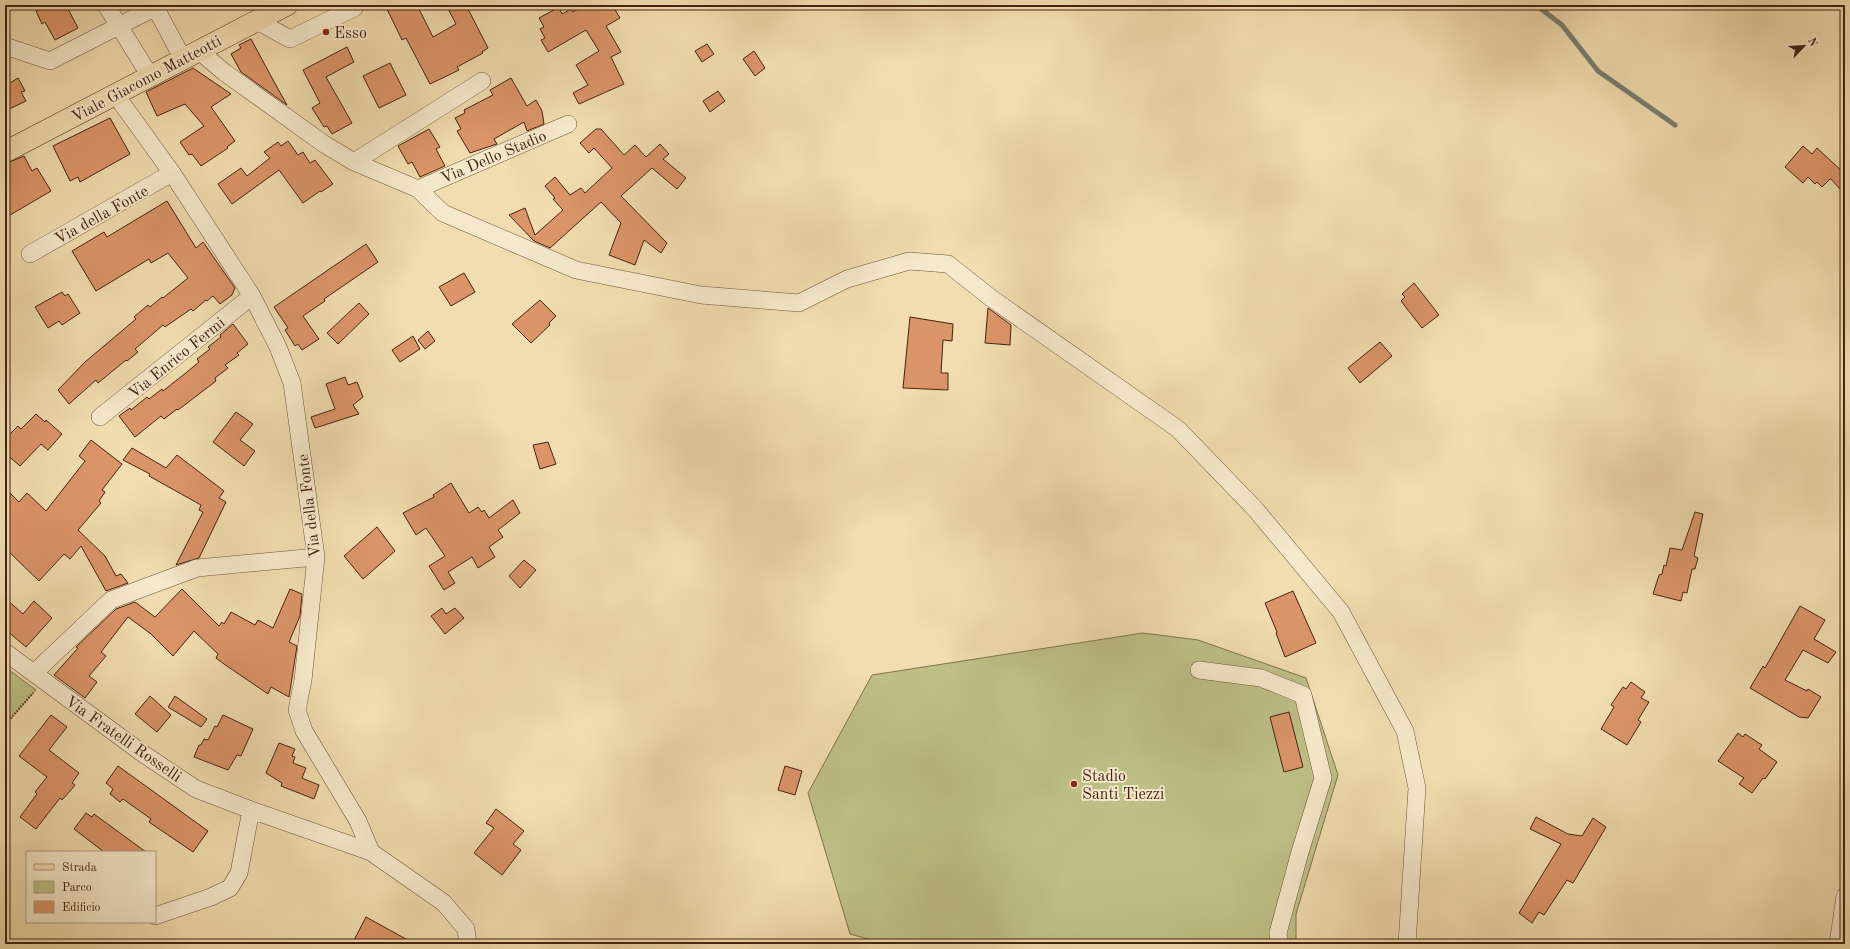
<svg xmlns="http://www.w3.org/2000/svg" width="1850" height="949" font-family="'Old Standard TT',serif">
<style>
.green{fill:#bec087;stroke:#81724d}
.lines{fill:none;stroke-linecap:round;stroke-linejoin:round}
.stream{stroke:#787e71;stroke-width:5}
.building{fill:#db9569;stroke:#442313}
.minor-casing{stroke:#6f523a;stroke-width:18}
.major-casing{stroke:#442313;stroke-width:22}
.path{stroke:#442313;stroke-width:2.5;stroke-dasharray:1 2;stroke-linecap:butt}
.minor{stroke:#f6e9cb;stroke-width:17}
.major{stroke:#f1ddaf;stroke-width:21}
.poi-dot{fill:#8f2418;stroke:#f6e9cb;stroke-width:1.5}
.labels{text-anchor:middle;stroke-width:4;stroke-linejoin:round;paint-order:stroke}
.poi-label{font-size:16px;fill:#442313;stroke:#f6e9cb;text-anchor:start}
.street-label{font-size:16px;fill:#442313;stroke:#f6e9cb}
</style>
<rect width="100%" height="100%" fill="#f1ddaf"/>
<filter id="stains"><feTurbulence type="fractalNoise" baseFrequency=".005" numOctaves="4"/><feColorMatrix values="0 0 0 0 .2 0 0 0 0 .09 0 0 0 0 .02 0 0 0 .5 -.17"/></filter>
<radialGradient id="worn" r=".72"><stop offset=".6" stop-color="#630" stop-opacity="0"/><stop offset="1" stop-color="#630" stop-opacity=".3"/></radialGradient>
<!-- green -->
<path class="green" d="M 1143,633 L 1198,640 L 1306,678 L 1338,775 L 1296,914 L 1296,944 L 885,944 L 850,934 L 808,793 L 872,675 Z
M 5,667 L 36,690 L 5,725 Z"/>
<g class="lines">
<!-- stream -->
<path class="stream" d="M 1536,5 L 1562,25 L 1598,71 L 1675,125"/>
</g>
<!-- building -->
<path class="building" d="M 38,5 L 66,5 L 78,28 L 55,40 L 45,22 L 42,24 L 36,11 L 40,9 Z
M 385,5 L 417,5 L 433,37 L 456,24 L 446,5 L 466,5 L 488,48 L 482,52 L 483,53 L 457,67 L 459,70 L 430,84 L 406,38 L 402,40 Z
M 584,5 L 612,5 L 620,18 L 606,26 L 621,52 L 611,57 L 624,84 L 579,104 L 573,93 L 588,85 L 576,65 L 599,51 L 586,30 L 548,52 L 541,40 L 545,38 L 540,29 L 544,27 L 539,18 L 559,7 L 562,14 L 571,9 L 573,12 Z
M 251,39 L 272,78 L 287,105 L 241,72 L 231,54 L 241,48 L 239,45 Z
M 707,44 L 714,54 L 702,62 L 695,51 Z
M 347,47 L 354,62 L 326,77 L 352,123 L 332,134 L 327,126 L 324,127 L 312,108 L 320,103 L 303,70 Z
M 754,51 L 765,68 L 755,76 L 743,59 Z
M 390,63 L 406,95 L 379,108 L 363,76 Z
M 193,68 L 231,94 L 211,107 L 235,141 L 227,147 L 228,148 L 201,166 L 192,154 L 189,155 L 180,142 L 204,126 L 185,104 L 157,116 L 146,92 Z
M 18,78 L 25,91 L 21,92 L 26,101 L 5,111 L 5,86 Z
M 511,78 L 527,106 L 536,100 L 542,111 L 544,124 L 527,131 L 524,122 L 494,139 L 497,144 L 470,153 L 457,131 L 461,129 L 455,118 L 465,113 L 464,110 L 493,95 L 490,90 Z
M 718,91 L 725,101 L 710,112 L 703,101 Z
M 110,118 L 130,154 L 80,182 L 78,177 L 70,181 L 53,146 Z
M 429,129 L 440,147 L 436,149 L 445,166 L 420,177 L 412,162 L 408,164 L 398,146 Z
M 596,129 L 601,129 L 624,155 L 635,145 L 646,157 L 660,144 L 669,154 L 663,159 L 686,178 L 677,189 L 652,168 L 621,196 L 667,243 L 661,253 L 644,240 L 635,265 L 609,255 L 621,223 L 601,202 L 550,248 L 534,241 L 509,215 L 525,208 L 535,235 L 563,210 L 553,199 L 555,198 L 545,186 L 555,177 L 570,195 L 581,188 L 585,193 L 612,168 L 594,148 L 589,153 L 580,143 Z
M 288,141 L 298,155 L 303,152 L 310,163 L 315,160 L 333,184 L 321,192 L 320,191 L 303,203 L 279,170 L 232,204 L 218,184 L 241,168 L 247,176 L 270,158 L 264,152 L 278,142 L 281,146 Z
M 1803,146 L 1812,154 L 1817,148 L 1845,174 L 1845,195 L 1832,180 L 1830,179 L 1822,187 L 1817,182 L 1815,184 L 1808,177 L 1803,183 L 1785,167 Z
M 24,156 L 32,171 L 37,168 L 51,191 L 5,218 L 5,164 Z
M 167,201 L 196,248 L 203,242 L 235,288 L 232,295 L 220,304 L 213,296 L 207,301 L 206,300 L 193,311 L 191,309 L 165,327 L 163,325 L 135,349 L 138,352 L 127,361 L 126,360 L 98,383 L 96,380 L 69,404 L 58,390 L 85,362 L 136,319 L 134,317 L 148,305 L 150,307 L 162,297 L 163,298 L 188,278 L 168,253 L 151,263 L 149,259 L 96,291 L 72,251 L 104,232 L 107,237 Z
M 366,244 L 378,262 L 324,299 L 325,301 L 303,316 L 319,339 L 302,350 L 298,344 L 295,346 L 285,330 L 288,328 L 274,307 Z
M 464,273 L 475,292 L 451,306 L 439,287 Z
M 1414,283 L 1439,315 L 1422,328 L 1401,301 L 1405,297 L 1402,294 Z
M 62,292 L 65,296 L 68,294 L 80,313 L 62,325 L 59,321 L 48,328 L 35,307 Z
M 540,300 L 556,316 L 549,323 L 550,325 L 531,343 L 512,324 Z
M 359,303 L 369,314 L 338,344 L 327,333 Z
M 988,308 L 1011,325 L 1010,345 L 985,343 Z
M 910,317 L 953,324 L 952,341 L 943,340 L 941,373 L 948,373 L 948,390 L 903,388 Z
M 233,324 L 248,344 L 237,353 L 239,355 L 225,365 L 228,368 L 215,378 L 216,381 L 178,410 L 177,409 L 164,419 L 161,416 L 135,437 L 119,416 L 130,408 L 131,410 L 147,397 L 149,399 L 162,389 L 163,391 L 187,372 L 199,362 L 197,359 L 210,349 L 208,347 L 221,337 L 220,335 Z
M 428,331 L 435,341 L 425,349 L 418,340 Z
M 413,336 L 420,349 L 400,362 L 392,350 Z
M 1380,342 L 1392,356 L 1360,383 L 1348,368 Z
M 345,377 L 348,385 L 357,382 L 363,397 L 353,405 L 359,414 L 315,428 L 311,417 L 335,409 L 326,384 Z
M 236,412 L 253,424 L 240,440 L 255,451 L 244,466 L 213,442 Z
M 36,414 L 45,422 L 46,420 L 62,434 L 48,450 L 41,444 L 20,466 L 5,453 L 5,439 L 18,426 L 21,429 Z
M 91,440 L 122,464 L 102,490 L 105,492 L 99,501 L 101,503 L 78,530 L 105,556 L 116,576 L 121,574 L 128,583 L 106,591 L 81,546 L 70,559 L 64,554 L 39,581 L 5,548 L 5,488 L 19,502 L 27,493 L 46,511 L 85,461 L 79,456 Z
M 548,442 L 556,464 L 540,469 L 533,445 Z
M 132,448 L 166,468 L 177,455 L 224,491 L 219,498 L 226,502 L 199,558 L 176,565 L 203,512 L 199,510 L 201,505 L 149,476 L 150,474 L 123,460 Z
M 451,483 L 469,513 L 478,507 L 482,512 L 484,510 L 489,518 L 513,500 L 520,513 L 498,530 L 503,537 L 489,547 L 495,557 L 478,568 L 472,557 L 448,572 L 455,583 L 444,590 L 429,566 L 445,556 L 426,528 L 416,535 L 403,513 L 434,497 L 433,495 Z
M 1695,512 L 1703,514 L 1694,556 L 1698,558 L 1695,569 L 1692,569 L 1687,593 L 1683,592 L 1681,601 L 1653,594 L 1659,575 L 1662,574 L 1664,565 L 1666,566 L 1670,548 L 1682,550 Z
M 377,527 L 395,551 L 363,579 L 344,556 Z
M 524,560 L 536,570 L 520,588 L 509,576 Z
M 182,589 L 219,626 L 222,622 L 224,624 L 231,612 L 255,625 L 258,620 L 273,628 L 290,589 L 302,594 L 300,616 L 289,642 L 297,646 L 289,697 L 271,687 L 268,694 L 224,664 L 216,658 L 218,654 L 194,631 L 173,656 L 151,634 L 128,617 L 101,652 L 106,656 L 89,676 L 97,682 L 85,698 L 54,675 L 78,648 L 76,647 L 116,609 L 135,602 L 155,617 Z
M 1293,591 L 1316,643 L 1285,657 L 1276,633 L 1277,632 L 1265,603 Z
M 5,598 L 23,614 L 34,601 L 52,618 L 26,647 L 5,629 Z
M 1800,606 L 1825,620 L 1814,639 L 1836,652 L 1828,663 L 1803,650 L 1785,680 L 1807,691 L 1808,689 L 1821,697 L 1808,718 L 1799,717 L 1750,688 L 1763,666 L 1765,668 Z
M 442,608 L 446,614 L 455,608 L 464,618 L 445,634 L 431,616 Z
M 1631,682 L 1645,692 L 1641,698 L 1649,702 L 1638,720 L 1641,722 L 1627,745 L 1601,729 L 1614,707 L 1611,705 L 1623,687 L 1626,689 Z
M 150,696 L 171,715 L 157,732 L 135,714 Z
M 175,696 L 207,719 L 201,727 L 168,707 Z
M 1289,712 L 1303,767 L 1284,772 L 1270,717 Z
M 51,715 L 67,727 L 49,750 L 79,773 L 72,783 L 75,785 L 71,790 L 62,800 L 60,798 L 36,829 L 20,817 L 37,794 L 35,792 L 47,777 L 19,756 Z
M 223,715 L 253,729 L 241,756 L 237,755 L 228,770 L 194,757 L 199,745 L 201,745 L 204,739 L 208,740 L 215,726 L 217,727 Z
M 1738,733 L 1743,737 L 1745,734 L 1762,745 L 1759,749 L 1777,762 L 1765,779 L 1763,778 L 1752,793 L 1739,784 L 1744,778 L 1718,761 Z
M 279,743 L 295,749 L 292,756 L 295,757 L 293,763 L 306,768 L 302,778 L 319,785 L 314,799 L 281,786 L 282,783 L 266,773 Z
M 118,766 L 208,831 L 193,852 L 149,822 L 151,819 L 123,799 L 120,802 L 110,794 L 113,789 L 106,783 Z
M 785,766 L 802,771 L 795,795 L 778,790 Z
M 496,809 L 524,831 L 513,844 L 521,850 L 502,875 L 474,853 L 494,828 L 486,823 Z
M 86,813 L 92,817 L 94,814 L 146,852 L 104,852 L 74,829 Z
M 1536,817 L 1568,834 L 1582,836 L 1593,818 L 1606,827 L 1573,883 L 1567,880 L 1544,915 L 1539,912 L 1532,923 L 1519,913 L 1561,844 L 1530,829 Z
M 366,917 L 415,944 L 352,944 Z"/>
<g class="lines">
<defs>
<path id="minor" d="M 106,5 L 150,76
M 154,5 L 183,59
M 257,21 L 290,39 L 354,8 L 354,5
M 5,46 L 50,61 L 160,5
M 199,51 L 224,72 L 324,144 L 354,162 L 418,189 L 443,213 L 576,270 L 701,295 L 799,303 L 847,279 L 909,261 L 948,264 L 991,298 L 1178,429 L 1256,510 L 1341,612 L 1405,731 L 1417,788 L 1407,944
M 115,94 L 172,173 L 252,296 L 278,347 L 292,383 L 316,557 L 303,680 L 297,710 L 304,731 L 358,821 L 371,852
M 354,162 L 482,81
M 418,189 L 568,124
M 30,254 L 172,173
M 100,417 L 252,296
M 5,652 L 142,753 L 196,789 L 251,810 L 371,852 L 444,903 L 466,929 L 468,944
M 1199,670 L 1261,678 L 1303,695 L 1323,778 L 1300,852 L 1278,933 L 1279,944
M 34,673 L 111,600 L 197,568 L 316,557
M 155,916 L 211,897 L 230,888 L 239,873 L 251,810
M 1838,944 L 1845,896"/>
<path id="major" d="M 5,152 L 287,5"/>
</defs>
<!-- minor casing -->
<use href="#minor" class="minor-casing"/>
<!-- major casing -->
<use href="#major" class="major-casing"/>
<!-- path -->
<path class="path" d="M 5,725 L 33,693"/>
<!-- minor -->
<use href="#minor" class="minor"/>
<!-- major -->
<use href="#major" class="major"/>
</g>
<!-- markers -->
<g class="poi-dot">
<circle cx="326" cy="32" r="4"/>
<circle cx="1074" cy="784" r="4"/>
</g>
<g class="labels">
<!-- poi labels -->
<g class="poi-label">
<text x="334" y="38">Esso</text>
<text x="1082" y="781">Stadio<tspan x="1082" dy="18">Santi Tiezzi</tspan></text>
</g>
<!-- street labels -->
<g class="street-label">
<text transform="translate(146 78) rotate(-28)" y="6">Viale Giacomo Matteotti</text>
<text transform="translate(493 156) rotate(-23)" y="6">Via Dello Stadio</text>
<text transform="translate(101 214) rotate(-29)" y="6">Via della Fonte</text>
<text transform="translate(176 357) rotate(-39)" y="6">Via Enrico Fermi</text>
<text transform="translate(308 506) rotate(-97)" y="6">Via della Fonte</text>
<text transform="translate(124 738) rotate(35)" y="6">Via Fratelli Rosselli</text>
</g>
</g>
<!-- margin -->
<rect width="1850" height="949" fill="none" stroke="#f1ddaf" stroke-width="20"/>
<rect x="6" y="6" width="1838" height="937" fill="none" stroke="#442313" stroke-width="2"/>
<rect x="10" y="10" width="1830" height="929" fill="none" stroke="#442313"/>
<!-- legend -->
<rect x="26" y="851" width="130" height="72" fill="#f6e9cb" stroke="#af9a81"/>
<rect x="34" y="864" width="20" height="6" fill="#f1ddaf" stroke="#af9a81"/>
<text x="62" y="871" font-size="12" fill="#442313">Strada</text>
<rect x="34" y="881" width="20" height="12" fill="#bec087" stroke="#af9a81"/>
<text x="62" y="891" font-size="12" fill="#442313">Parco</text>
<rect x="34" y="901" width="20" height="12" fill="#db9569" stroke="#af9a81"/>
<text x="62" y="911" font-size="12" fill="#442313">Edificio</text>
<!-- north arrow -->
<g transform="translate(1804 46) rotate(65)" stroke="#f6e9cb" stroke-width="3" paint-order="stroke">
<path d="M0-3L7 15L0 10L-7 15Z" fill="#442313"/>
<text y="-6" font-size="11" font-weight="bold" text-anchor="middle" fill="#442313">N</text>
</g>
<rect width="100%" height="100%" filter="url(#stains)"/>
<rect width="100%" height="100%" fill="url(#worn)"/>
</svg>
